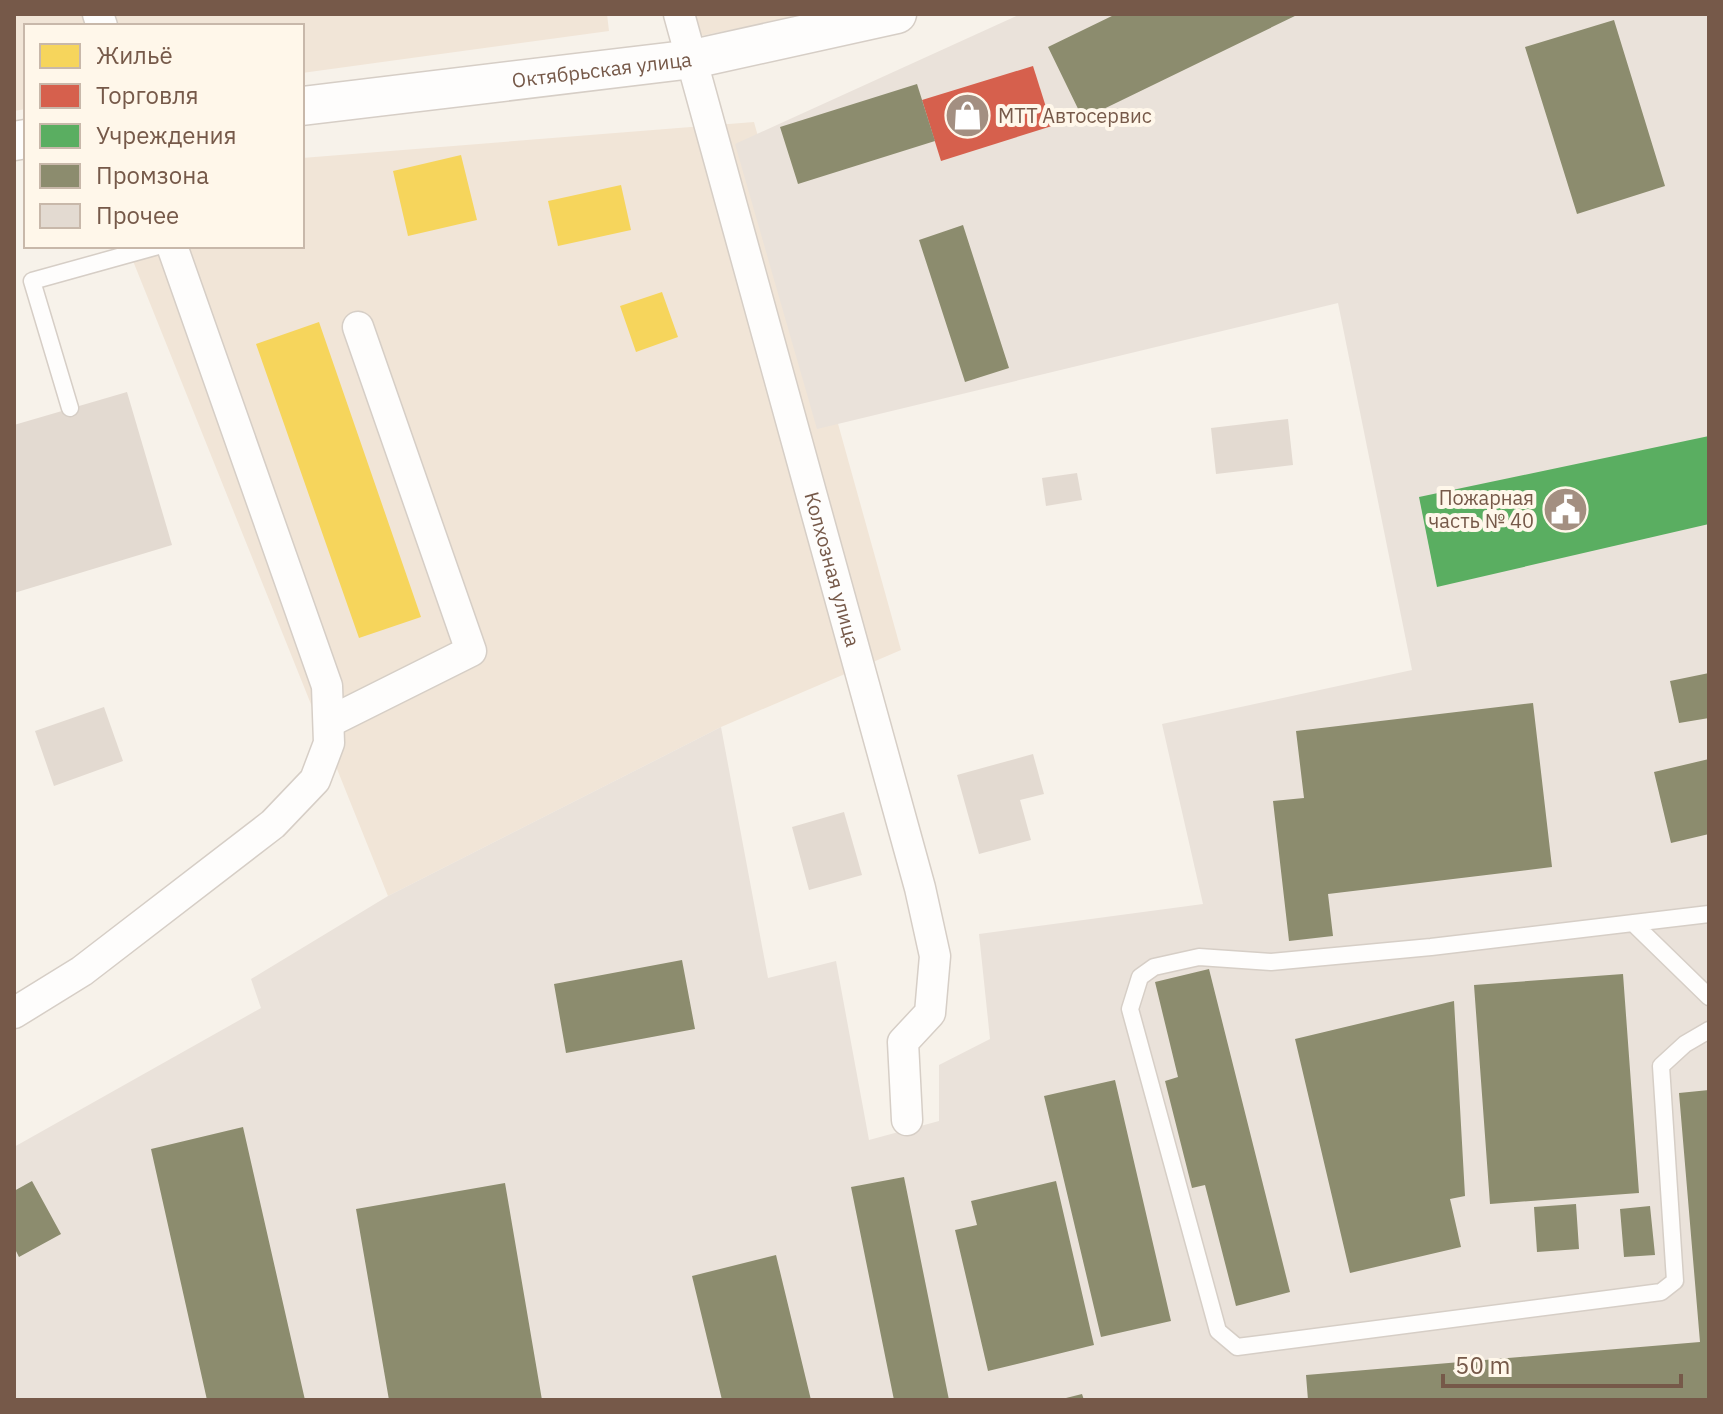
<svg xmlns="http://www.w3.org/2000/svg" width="1723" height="1414" font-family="'IBM Plex Sans',sans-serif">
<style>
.residential{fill:#f1e5d7}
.industrial{fill:#eae2da}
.homes{fill:#f6d55c}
.shops{fill:#d6604d}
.public{fill:#5aae61}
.industry{fill:#8c8c6e}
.building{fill:#e3dad1}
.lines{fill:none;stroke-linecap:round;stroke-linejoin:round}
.service-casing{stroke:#d6cec6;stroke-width:19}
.minor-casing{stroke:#d6cec6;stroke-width:33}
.tertiary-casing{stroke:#d6cec6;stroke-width:41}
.service{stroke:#fefdfc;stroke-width:16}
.minor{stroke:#fefdfc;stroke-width:30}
.tertiary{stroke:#fefdfc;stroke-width:38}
.labels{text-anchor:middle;stroke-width:8;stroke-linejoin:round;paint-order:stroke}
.street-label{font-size:20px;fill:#765949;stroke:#fff7ea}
.poi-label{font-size:20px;fill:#765949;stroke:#fff7ea;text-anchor:start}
</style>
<rect width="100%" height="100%" fill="#f7f2ea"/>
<!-- residential -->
<path class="residential" d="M 14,14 L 84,14 L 88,26 L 26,26 L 26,109 L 14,111 Z
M 110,14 L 607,14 L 609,31 L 302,73 L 302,26 L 113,26 Z
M 689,14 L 808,14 L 696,37 Z
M 754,122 L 901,650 L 721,727 L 388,896 L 127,246 L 302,246 L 302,158 Z"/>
<!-- industrial -->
<path class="industrial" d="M 1021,14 L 1709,14 L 1709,1400 L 14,1400 L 14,1147 L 261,1008 L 251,979 L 388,896 L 721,727 L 768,978 L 836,961 L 869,1140 L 939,1121 L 939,1065 L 990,1039 L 979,934 L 1203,904 L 1162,724 L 1412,670 L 1338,303 L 817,429 L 735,144 Z"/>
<!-- homes -->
<path class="homes" d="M 461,155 L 477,220 L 408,236 L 393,171 Z
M 621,185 L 631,230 L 558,246 L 548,201 Z
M 662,292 L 678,337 L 636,352 L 620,306 Z
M 319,322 L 421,617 L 359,638 L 256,344 Z"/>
<!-- shops -->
<path class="shops" d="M 1033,66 L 1052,126 L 941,161 L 922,100 Z"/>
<!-- public -->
<path class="public" d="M 1709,436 L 1709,524 L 1437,587 L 1419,497 Z"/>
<!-- industry -->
<path class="industry" d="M 1116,14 L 1299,14 L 1083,119 L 1048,47 Z
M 1614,20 L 1665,186 L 1577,214 L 1525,47 Z
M 917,84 L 935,141 L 798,184 L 780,127 Z
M 963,225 L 1009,368 L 965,382 L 919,240 Z
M 1709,673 L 1709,718 L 1679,723 L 1670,681 Z
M 1533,703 L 1552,867 L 1328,894 L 1333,936 L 1289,941 L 1273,801 L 1304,798 L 1296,731 Z
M 1709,759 L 1709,834 L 1671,843 L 1654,772 Z
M 682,960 L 695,1029 L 566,1053 L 554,984 Z
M 1209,969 L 1290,1292 L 1236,1306 L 1205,1185 L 1192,1188 L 1165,1081 L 1178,1077 L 1155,982 Z
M 1623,974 L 1639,1193 L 1490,1204 L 1474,985 Z
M 1454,1001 L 1465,1196 L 1450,1199 L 1461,1247 L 1350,1273 L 1295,1039 Z
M 1115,1080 L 1171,1321 L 1101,1337 L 1044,1096 Z
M 1709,1090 L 1709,1400 L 1308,1400 L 1306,1375 L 1700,1342 L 1679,1093 Z
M 243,1127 L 305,1400 L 207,1400 L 151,1149 Z
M 904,1177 L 949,1400 L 894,1400 L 851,1187 Z
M 32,1181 L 61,1234 L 19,1257 L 14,1247 L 14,1191 Z
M 1056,1181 L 1094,1345 L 988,1371 L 955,1230 L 977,1225 L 971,1201 Z
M 505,1183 L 542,1400 L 389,1400 L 356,1209 Z
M 1576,1204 L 1579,1249 L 1537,1252 L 1534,1207 Z
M 1650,1206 L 1655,1255 L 1624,1257 L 1620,1209 Z
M 776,1255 L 811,1400 L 722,1400 L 692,1276 Z
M 1082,1394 L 1084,1400 L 1063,1400 L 1062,1399 Z"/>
<!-- building -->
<path class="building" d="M 127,392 L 172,545 L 14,593 L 14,425 Z
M 1288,419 L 1293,465 L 1216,474 L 1211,428 Z
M 1077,473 L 1082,500 L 1046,506 L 1042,478 Z
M 104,707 L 123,761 L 54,786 L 35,731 Z
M 1033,754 L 1044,794 L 1020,800 L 1031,840 L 979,854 L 957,775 Z
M 844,812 L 862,875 L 809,890 L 792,827 Z"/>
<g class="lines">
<defs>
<path id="service" d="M 70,408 L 32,281 L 158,246
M 1709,914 L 1431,947 L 1271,962 L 1199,957 L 1154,967 L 1140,977 L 1130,1009 L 1218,1331 L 1237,1347 L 1661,1292 L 1675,1281 L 1661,1066 L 1685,1044 L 1709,1030
M 1633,923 L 1709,997"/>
<g id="minor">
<path d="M 98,14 L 102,26"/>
<path id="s1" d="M 679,14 L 920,888 L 935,956 L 930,1013 L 903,1042 L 907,1120"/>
<path d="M 329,722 L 471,651 L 358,327"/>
<path d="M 14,1013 L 82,971 L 273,824 L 315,780 L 329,743 L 327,686 L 172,246"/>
</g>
<g id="tertiary">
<path id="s2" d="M 302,106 L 693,59 L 897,14"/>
<path d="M 14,141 L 26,139"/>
</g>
</defs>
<!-- service casing -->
<use href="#service" class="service-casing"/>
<!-- minor casing -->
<use href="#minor" class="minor-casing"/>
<!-- tertiary casing -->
<use href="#tertiary" class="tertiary-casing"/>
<!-- service -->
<use href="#service" class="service"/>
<!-- minor -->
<use href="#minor" class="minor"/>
<!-- tertiary -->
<use href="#tertiary" class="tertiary"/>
</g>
<!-- icons -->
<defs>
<symbol id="shop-disc" viewBox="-11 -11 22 22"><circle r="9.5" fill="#a38f81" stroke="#fff7ea"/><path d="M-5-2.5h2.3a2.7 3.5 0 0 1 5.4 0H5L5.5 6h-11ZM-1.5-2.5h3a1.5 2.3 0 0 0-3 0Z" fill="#fff"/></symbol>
<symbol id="civic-disc" viewBox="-11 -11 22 22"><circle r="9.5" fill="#a38f81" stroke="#fff7ea"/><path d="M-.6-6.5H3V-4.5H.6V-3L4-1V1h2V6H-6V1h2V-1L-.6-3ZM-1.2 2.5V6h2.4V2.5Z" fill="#fff"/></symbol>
</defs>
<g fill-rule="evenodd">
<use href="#shop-disc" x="942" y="90" width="51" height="51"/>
<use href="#civic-disc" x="1540" y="484" width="51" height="51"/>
</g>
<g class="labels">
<!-- street labels -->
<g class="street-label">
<text dy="7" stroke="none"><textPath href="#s2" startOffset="302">Октябрьская улица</textPath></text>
<text dy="7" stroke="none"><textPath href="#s1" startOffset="576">Колхозная улица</textPath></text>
</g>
<!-- poi labels -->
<g class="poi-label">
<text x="998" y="123">МТТ Автосервис</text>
<text x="1534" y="505" text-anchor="end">Пожарная<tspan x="1534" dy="23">часть № 40</tspan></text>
</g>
</g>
<!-- border -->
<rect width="1723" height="1414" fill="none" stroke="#765949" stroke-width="32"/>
<!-- legend -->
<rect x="24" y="24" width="280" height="224" fill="#fff7ea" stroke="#c8b8aa" stroke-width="2"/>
<rect x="40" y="44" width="40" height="24" fill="#f6d55c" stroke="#c8b8aa" stroke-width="2"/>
<text x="96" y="64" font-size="24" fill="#765949">Жильё</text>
<rect x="40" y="84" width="40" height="24" fill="#d6604d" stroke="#c8b8aa" stroke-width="2"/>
<text x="96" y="104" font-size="24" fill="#765949">Торговля</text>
<rect x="40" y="124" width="40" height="24" fill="#5aae61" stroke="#c8b8aa" stroke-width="2"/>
<text x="96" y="144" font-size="24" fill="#765949">Учреждения</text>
<rect x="40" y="164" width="40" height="24" fill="#8c8c6e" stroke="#c8b8aa" stroke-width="2"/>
<text x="96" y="184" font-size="24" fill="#765949">Промзона</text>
<rect x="40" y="204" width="40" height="24" fill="#e3dad1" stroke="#c8b8aa" stroke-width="2"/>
<text x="96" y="224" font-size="24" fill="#765949">Прочее</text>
<!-- scale -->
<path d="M1443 1374v12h238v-12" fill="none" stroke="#765949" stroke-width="4"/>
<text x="1455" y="1374" font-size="24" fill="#765949" stroke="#fff7ea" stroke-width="6" paint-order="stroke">50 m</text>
</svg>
